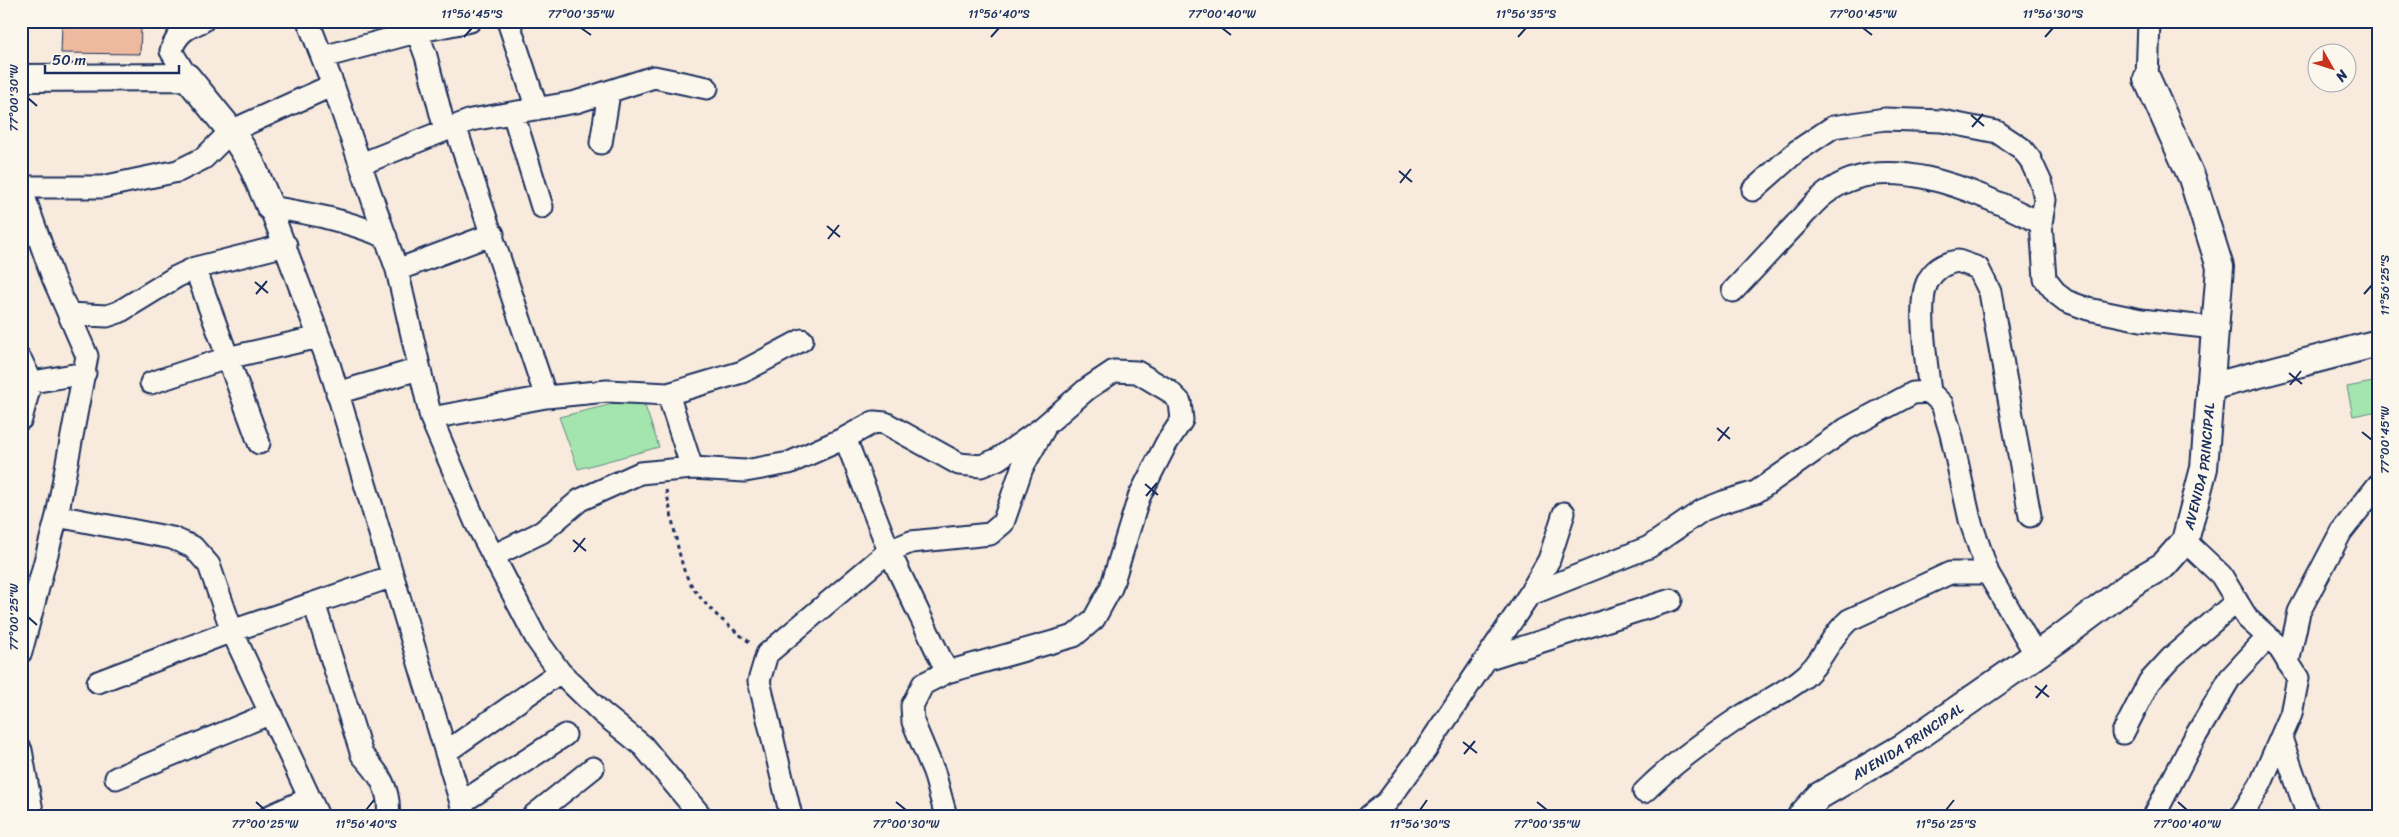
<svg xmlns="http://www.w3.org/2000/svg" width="2399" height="837" font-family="Sriracha,sans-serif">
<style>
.pitch{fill:#a4e5ae;stroke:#608a86}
.building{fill:#edb99f;stroke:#1b2f5e}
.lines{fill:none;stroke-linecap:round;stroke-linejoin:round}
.minor-casing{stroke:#1b2f5e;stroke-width:25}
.tertiary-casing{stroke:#1b2f5e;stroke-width:30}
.path{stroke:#1b2f5e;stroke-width:3;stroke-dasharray:4 4;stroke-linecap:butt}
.minor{stroke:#fbf7ec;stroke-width:21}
.tertiary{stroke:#fbf7ec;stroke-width:26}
.ticks{fill:none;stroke:#1b2f5e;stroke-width:2}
.labels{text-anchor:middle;stroke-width:4;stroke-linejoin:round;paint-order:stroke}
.street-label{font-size:14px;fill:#1b2f5e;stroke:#fbf7ec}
.neatline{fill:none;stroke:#1b2f5e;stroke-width:2}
.ticks-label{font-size:12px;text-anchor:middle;fill:#1b2f5e}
</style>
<rect width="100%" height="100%" fill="#f8ebdd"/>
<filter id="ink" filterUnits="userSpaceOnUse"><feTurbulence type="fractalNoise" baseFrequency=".02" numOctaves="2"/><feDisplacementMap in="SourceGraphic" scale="10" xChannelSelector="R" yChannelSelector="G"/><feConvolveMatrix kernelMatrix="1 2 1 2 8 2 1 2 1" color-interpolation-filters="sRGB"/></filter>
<g filter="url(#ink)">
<!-- pitch -->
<path class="pitch" d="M 2378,381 L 2378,411 L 2353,416 L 2347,387 Z
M 642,397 L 659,447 L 578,469 L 559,417 Z"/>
<!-- building -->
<path class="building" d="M 62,25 L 141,27 L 140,54 L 61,53 Z"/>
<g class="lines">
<defs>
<path id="minor" d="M 308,21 L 333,85 L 397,270 L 431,418 L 476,523 L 537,640 L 560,672 L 602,713 L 643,746 L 701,816
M 413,21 L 426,56 L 445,130
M 508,21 L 537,109
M 323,57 L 416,32 L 470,21
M 187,77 L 171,51 C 177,33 186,28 203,21
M 2147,79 L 2149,21
M 513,113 L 542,207
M 455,126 L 546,397
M 601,143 L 609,93
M 361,164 L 471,120 L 576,102 L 654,77 L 707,88
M 21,187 L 102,187 L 178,171 L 204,158 L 231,131 L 333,85
M 21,188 L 53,278 L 87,356 L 57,516 L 21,652
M 1753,190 L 1797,151 L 1833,127 L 1885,119 L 1942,121 L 1997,132 L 2021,148 L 2030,159 L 2042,185 L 2045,200 L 2041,223 L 2045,279 L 2057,294 L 2066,301 L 2088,309 L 2141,320 L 2215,328
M 270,207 L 329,364 L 465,816
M 270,207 C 313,214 345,220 386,237
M 195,268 L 259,443
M 397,270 L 493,234
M 1733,291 C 1754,269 1775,246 1796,224 C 1805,214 1814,202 1825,194 C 1886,145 1982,195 2041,223
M 69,314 L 107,316 L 119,312 L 176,277 L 195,268 L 286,245
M 21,360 L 31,381 L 21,419
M 151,383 L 227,358 L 319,337
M 21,384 L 85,373
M 1930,392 C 1927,366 1917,305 1927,283 C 1933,270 1944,263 1958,261 L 1978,268 L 1990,292 L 2030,516
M 337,393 L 419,369
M 668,394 L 692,468
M 431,418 L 546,397 L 607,391 L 668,394 L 742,372 L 802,340
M 845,438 L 889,551 L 947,672
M 57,516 L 172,538 L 193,547 L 209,565 L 232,631 L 318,816
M 2185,541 L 2221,575 L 2247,618 L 2278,646 L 2298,678 L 2291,714 L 2261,783 L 2241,816
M 493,556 L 542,532 L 580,500 L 640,473 L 692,468 L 745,471 L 789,463 L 845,438 L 874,422 L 885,423 L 959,464 L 981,466 L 998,459 L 1042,428 L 1087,389 L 1114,371 L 1137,372 L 1169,391 L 1180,402 L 1182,420 L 1166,444 L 1139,497 L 1111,588 L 1094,619 L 1074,636 L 947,672 L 923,684 L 912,706 L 913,722 L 934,772 L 946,816
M 1529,595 L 1649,547 L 1703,510 L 1723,502 L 1756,492 L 1846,429 L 1913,393 L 1930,392 L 1942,404 L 1951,434 L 1970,520 L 1988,573 L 2036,655
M 314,603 L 362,755 C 379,773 391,790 388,816
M 1486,659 L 1671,600
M 2288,663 L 2299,612 L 2341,532 L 2378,485
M 98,682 L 232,631 L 393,576
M 2123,733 L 2149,682 L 2172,657 L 2237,601
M 2281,738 L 2308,816
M 21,750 L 32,811
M 446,752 L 560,672
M 116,778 L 271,713
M 1644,792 C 1671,765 1702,743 1734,721 C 1755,707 1778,696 1799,681 C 1822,665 1828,638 1849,620 L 1950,573 L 1988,573
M 461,803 L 565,735
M 270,816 L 310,798
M 533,816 L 593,768
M 791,816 L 759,681 L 767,654 L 889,551 L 911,542 L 990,534 L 1003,523 L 1022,468 L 1044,429
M 1369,816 L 1387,802 L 1426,749 L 1529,595 L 1549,560 L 1564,513
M 2154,816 L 2195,737 L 2230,678 L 2268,637"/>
<g id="tertiary">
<path d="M 21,78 L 187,77 L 231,131 L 250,161 L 270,207"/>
<path d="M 2210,387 L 2378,343"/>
<path id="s1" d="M 1801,816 L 1819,796 L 1903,747 L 2056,641 L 2133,583 L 2164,565 L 2185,541 L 2204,468 L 2220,267 L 2192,178 L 2147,79"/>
</g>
</defs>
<!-- minor casing -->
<use href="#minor" class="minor-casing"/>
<!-- tertiary casing -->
<use href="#tertiary" class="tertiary-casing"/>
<!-- path -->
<path class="path" d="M 666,490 C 672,516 676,544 684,570 C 695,600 728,626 752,644"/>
<!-- minor -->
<use href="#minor" class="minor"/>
<!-- tertiary -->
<use href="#tertiary" class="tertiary"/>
</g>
</g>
<!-- ticks -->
<path class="ticks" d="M 581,28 L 591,35M 1222,28 L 1231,35M 1863,28 L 1872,35M 464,37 L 472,28M 991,37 L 999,28M 1518,37 L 1526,28M 2045,37 L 2053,28M 28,98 L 37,106M 1971,115 L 1984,126M 1972,127 L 1983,114M 1399,171 L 1412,182M 1400,183 L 1411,169M 827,226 L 840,237M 828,239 L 839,225M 255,282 L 268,293M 256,294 L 267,281M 2364,294 L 2372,285M 2289,373 L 2302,384M 2290,385 L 2301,371M 1717,428 L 1730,439M 2362,432 L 2372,440M 1718,441 L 1729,427M 1145,484 L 1158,495M 1146,496 L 1157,483M 573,540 L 586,551M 574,552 L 585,538M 28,617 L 37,625M 2035,686 L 2049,697M 2036,698 L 2047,685M 1463,742 L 1477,753M 1464,754 L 1475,741M 256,802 L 265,810M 896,802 L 906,810M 1537,802 L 1547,810M 2178,802 L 2187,810M 366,810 L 374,800M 1420,810 L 1427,800M 1946,810 L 1954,800"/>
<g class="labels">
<!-- street labels -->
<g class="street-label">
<text dy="5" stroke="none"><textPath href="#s1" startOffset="551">AVENIDA PRINCIPAL</textPath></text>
<text dy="5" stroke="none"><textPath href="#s1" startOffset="131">AVENIDA PRINCIPAL</textPath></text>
</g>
</g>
<!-- margin -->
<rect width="2399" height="837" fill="none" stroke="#fbf7ec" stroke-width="55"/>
<!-- north arrow -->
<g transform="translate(2332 68) rotate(129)"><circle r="24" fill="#fbf7ec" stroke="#a1a7b3"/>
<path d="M0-4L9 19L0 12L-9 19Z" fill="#c8321e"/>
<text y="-8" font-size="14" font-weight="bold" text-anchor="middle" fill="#1b2f5e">N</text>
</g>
<!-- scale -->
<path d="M45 65v8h134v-8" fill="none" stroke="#1b2f5e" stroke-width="2.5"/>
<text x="52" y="65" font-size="15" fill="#1b2f5e" stroke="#fbf7ec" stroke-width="4" paint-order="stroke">50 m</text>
<rect x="28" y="28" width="2344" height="782" class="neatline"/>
<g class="ticks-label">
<text x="472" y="18">11°56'45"S</text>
<text x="581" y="18">77°00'35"W</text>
<text x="999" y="18">11°56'40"S</text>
<text x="1222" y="18">77°00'40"W</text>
<text x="1526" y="18">11°56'35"S</text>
<text x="1863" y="18">77°00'45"W</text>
<text x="2053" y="18">11°56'30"S</text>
<text transform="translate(14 98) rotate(-90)" y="4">77°00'30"W</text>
<text transform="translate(2385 285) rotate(-90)" y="4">11°56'25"S</text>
<text transform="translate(2385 440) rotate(-90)" y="4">77°00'45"W</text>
<text transform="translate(14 617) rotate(-90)" y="4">77°00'25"W</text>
<text x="265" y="828">77°00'25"W</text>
<text x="366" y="828">11°56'40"S</text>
<text x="906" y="828">77°00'30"W</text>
<text x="1420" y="828">11°56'30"S</text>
<text x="1547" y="828">77°00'35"W</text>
<text x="1946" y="828">11°56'25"S</text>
<text x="2187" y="828">77°00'40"W</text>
</g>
</svg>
